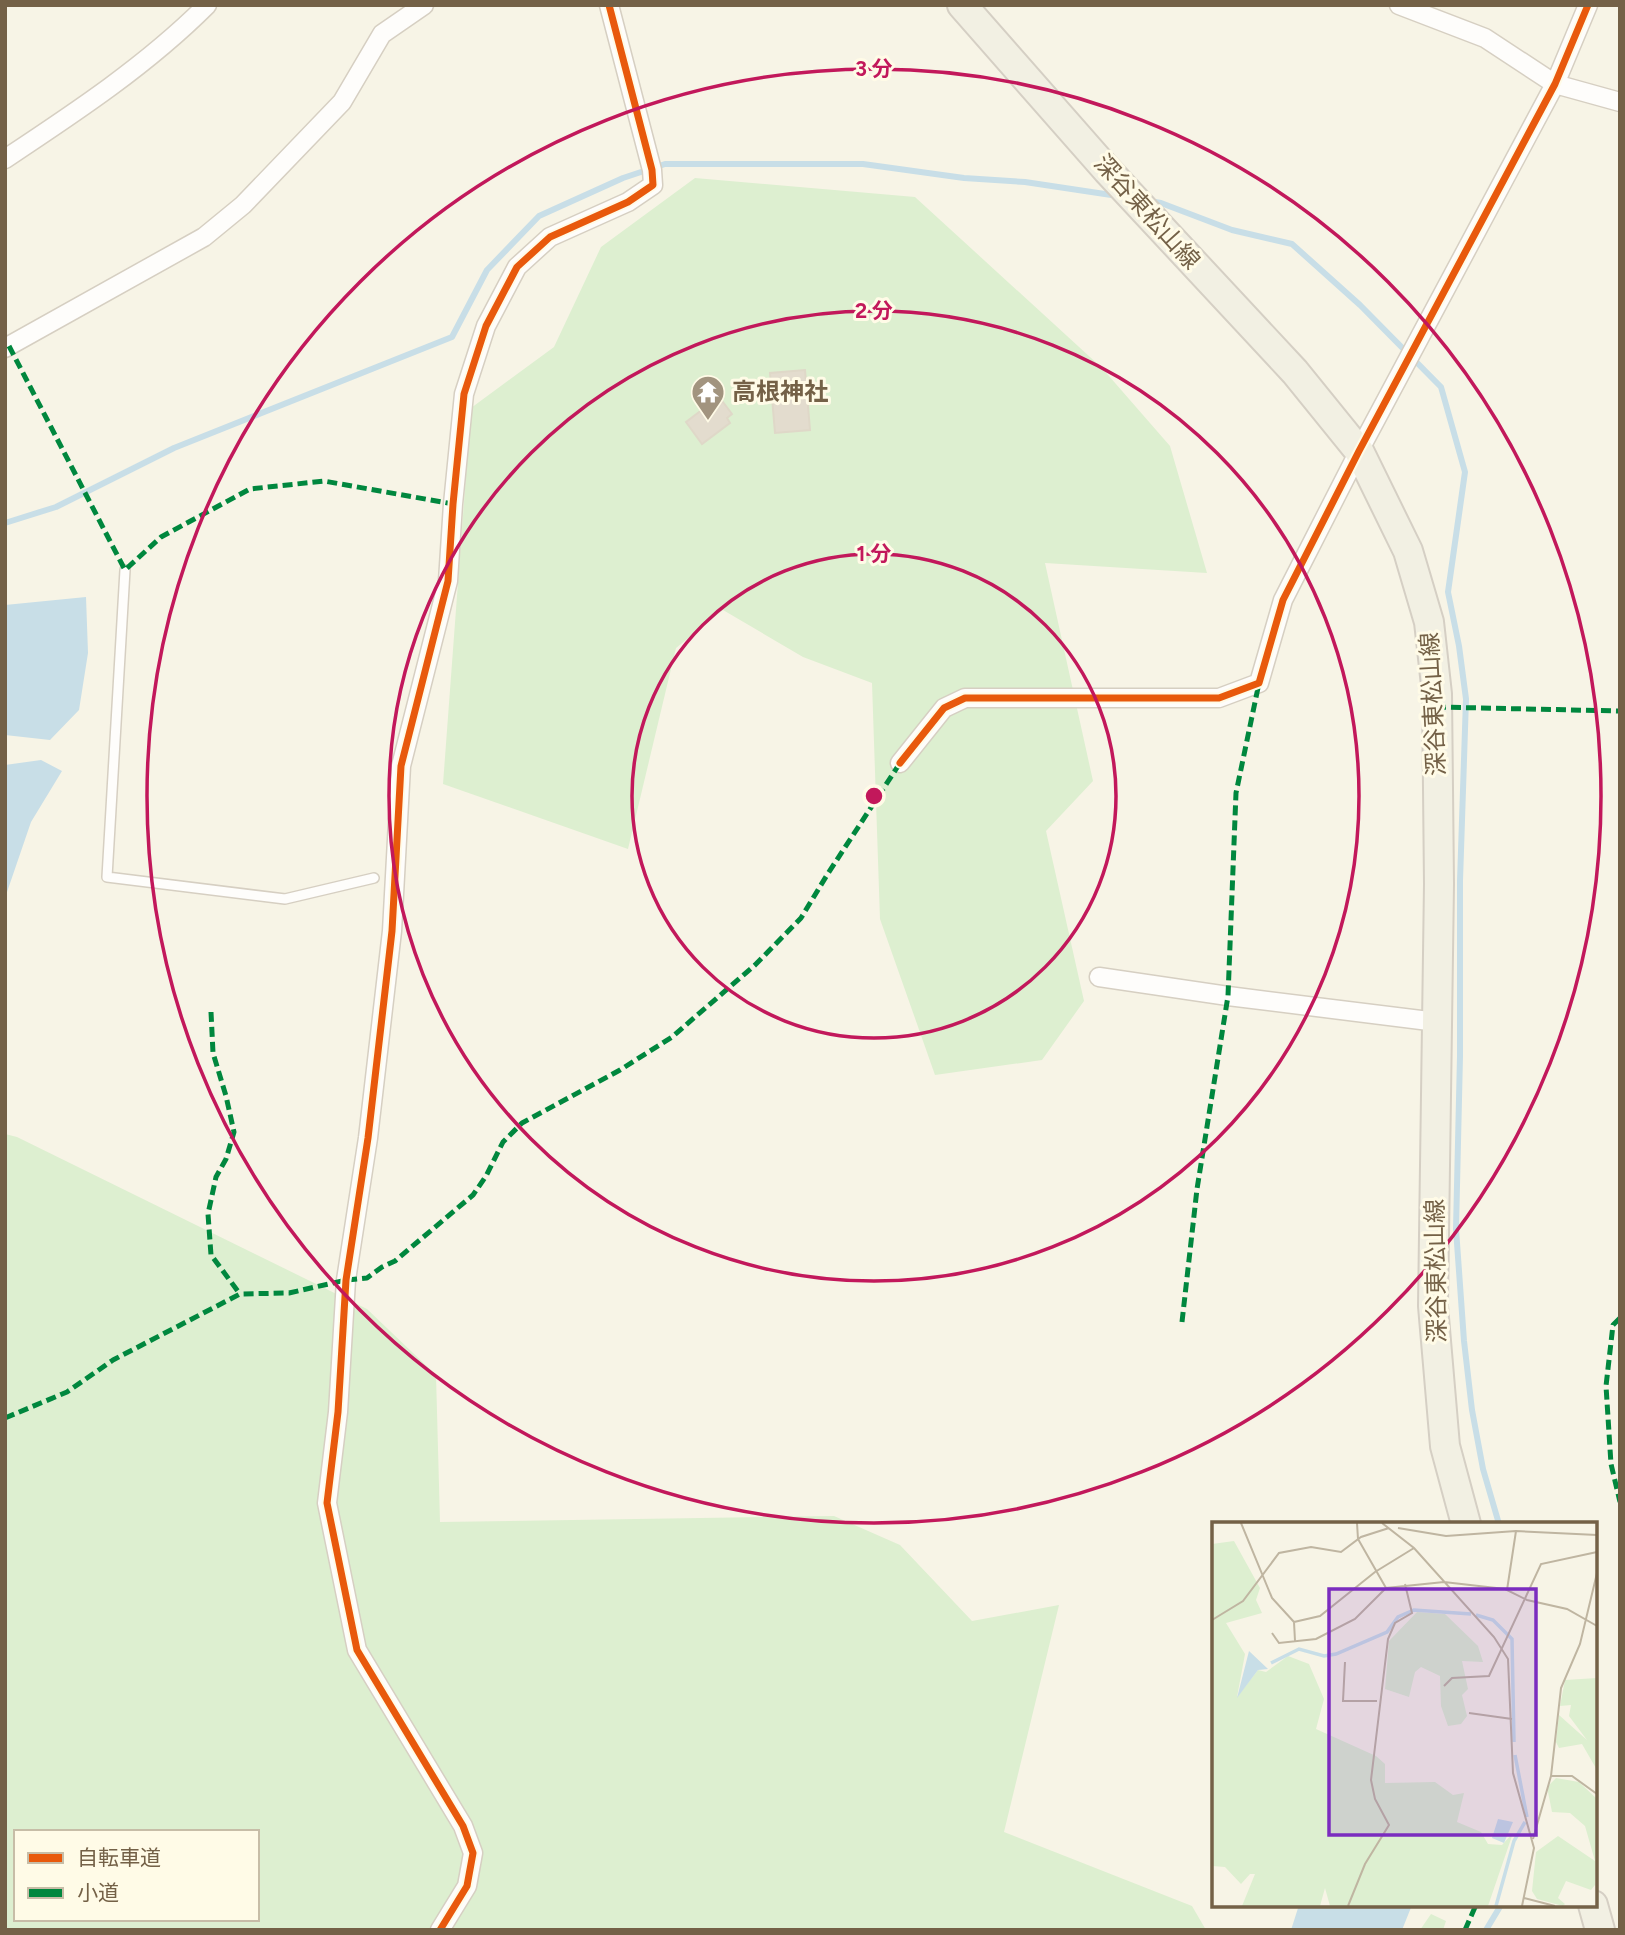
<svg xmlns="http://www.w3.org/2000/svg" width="1625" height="1935" font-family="Figtree,'Noto Sans JP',sans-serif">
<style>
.green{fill:#ddefd0;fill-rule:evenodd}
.water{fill:#c8dee7}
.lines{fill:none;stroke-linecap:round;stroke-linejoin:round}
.stream{stroke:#c8dee7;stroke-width:6}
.building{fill:#e3dcce;stroke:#dfd8c8;stroke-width:2}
.lane-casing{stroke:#d6cfc2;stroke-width:12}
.street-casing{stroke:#d6cfc2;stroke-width:21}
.primary-casing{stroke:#d5cfc4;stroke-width:32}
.lane{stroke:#fefdfb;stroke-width:9}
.street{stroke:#fefdfb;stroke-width:18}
.primary{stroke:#f2f0e3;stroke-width:28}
.quiet{stroke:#00873e;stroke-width:5;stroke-dasharray:10 5;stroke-linecap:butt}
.cycleway-casing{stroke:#fffbe7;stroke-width:11}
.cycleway{stroke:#e8590c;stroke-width:7}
.ring{fill:none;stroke:#c2185b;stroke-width:3.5}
.labels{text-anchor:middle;stroke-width:6;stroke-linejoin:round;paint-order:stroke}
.street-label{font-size:24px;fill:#746147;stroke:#fffbe7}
.poi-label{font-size:24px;font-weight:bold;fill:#746147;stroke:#fffbe7;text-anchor:start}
.inset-river{fill:none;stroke:#c8dee7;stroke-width:3.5}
.inset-road{fill:none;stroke:#bfb5a1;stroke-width:2}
.view{fill:#7b2cbf;fill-opacity:0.15;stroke:#7b2cbf;stroke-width:3.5}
.inset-edge{fill:none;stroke:#746147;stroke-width:3.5}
.centre{fill:#c2185b;stroke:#fffbe7;stroke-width:3.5}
.ring-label{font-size:21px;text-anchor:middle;font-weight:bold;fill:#c2185b;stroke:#fffbe7;stroke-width:6;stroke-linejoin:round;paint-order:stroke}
</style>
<rect width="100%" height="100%" fill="#f7f4e6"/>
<!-- green -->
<path class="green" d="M 695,178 L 915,197 L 1102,368 L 1170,446 L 1207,573 L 1045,563 L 1093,781 L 1046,831 L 1084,1001 L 1042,1060 L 935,1075 L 880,919 L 872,683 L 803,657 L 723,610 L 676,648 L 628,849 L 443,784 L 471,408 L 554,347 L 601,247 Z
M 5,1134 L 17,1137 L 367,1309 L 436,1375 L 440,1522 L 834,1516 L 900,1545 L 972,1621 L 1059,1605 L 1004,1832 L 1192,1906 L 1206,1930 L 5,1930 ZM 16,1832 L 257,1832 L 257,1919 L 16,1919 Z
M 1431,1914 L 1446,1921 L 1443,1930 L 1420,1930 Z"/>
<!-- water -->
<path class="water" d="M 86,597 L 88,653 L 79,710 L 50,740 L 5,735 L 5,605 Z
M 41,760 L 62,771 L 31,822 L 6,895 L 5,765 Z
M 1299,1905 L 1412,1905 L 1402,1930 L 1291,1930 Z"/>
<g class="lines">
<!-- stream -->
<path class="stream" d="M 1149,201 L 1161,203 L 1232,230 L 1292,244 L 1360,305 L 1441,387 L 1465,472 L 1448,592 L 1459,646 L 1466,699 L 1460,881 L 1460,1056 L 1456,1229 L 1464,1341 L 1472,1410 L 1483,1469 L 1499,1524
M 5,523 L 56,507 L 174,448 L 452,337 L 487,270 L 539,216 L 623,178 L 665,164 L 863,164 L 964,178 L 1025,182 L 1118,196
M 1486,1930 L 1501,1905"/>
</g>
<!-- building -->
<path class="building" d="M 805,370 L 810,430 L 775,433 L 770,373 Z
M 715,400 L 718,405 L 723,402 L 732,414 L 727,418 L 730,423 L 702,444 L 686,422 Z"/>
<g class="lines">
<defs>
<path id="lane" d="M 125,570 L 107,877 L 285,899 L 374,878"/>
<path id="street" d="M 1399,5 L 1485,38 L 1555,84 L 1620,102
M 5,159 C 76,112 147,65 207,5
M 5,348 L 204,237 L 243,205 L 342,102 L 382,34 L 424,5
M 900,763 L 944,708 L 965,698 L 1219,698 L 1259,683 L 1283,600 L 1359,451 L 1555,84 L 1588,5
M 1099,977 L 1228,996 L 1437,1022
M 440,1930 L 467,1886 L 473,1853 L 463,1826 L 357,1650 L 327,1503 L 338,1412 L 346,1280 L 368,1138 L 392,931 L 401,766 L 448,581 L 453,504 L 464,394 L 486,326 L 517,267 L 550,237 L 628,202 L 653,185 L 652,170 L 609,5"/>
<path id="primary" d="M 962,5 L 1107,170 L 1295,372 L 1359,451 L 1408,551 L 1429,622 L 1437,694 L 1439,884 L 1433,1306 L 1445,1446 L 1466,1524
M 1593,1905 L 1600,1930"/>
</defs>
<!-- lane casing -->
<use href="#lane" class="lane-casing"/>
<!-- street casing -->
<use href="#street" class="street-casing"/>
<!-- primary casing -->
<use href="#primary" class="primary-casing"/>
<!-- lane -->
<use href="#lane" class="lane"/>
<!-- street -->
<use href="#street" class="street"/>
<!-- primary -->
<use href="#primary" class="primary"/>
<!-- quiet -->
<path class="quiet" d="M 9,346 L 125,570 L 161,537 L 250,489 L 324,481 L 453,504
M 1436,707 L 1620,711
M 211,1012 L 213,1053 L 226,1096 L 234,1132 L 226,1159 L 216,1177 L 208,1214 L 211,1255 L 240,1294
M 1620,1318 L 1613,1325 L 1606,1386 L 1611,1464 L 1620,1502
M 1182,1322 L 1197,1189 L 1228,996 L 1236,793 L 1259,683
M 5,1418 L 67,1392 L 113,1360 L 240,1294 L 289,1293 L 346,1280 L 367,1278 L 382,1267 L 395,1261 L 473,1195 L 486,1176 L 503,1142 L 522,1123 L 620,1070 L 672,1037 L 755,965 L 801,918 L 827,875 L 900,763
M 1465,1930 L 1476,1905"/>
<defs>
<path id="cycleway" d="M 900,763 L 944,708 L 965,698 L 1219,698 L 1259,683 L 1283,600 L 1359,451 L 1555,84 L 1588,5
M 440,1930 L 467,1886 L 473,1853 L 463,1826 L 357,1650 L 327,1503 L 338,1412 L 346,1280 L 368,1138 L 392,931 L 401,766 L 448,581 L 453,504 L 464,394 L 486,326 L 517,267 L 550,237 L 628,202 L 653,185 L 652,170 L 609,5"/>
</defs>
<!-- cycleway casing -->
<use href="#cycleway" class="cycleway-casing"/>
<!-- cycleway -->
<use href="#cycleway" class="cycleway"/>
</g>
<!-- distance rings -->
<g class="ring">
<circle cx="874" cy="796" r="242"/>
<circle cx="874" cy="796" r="485"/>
<circle cx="874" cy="796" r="727"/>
</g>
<!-- icons -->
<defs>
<symbol id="temple-pin" viewBox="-11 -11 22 30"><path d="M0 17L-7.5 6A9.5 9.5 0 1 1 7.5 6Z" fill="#a2947f" stroke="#fffbe7"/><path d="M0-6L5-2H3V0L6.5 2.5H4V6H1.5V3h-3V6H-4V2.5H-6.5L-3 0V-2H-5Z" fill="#fff"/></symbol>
</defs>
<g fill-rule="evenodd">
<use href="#temple-pin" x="689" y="373" width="38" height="52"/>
</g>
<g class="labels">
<!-- street labels -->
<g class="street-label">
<text transform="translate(1147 212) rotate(48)" y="8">深谷東松山線</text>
<text transform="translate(1433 704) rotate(-93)" y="8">深谷東松山線</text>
<text transform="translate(1436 1271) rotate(-91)" y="8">深谷東松山線</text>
</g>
<!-- poi labels -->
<g class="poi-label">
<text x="732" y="400">高根神社</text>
</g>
</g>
<!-- overview -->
<g transform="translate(1212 1522)">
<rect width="385" height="385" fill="#f7f4e6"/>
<path d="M 22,19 L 48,66 L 44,78 L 50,91 L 14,101 L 33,132 L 25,175 L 46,148 L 54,150 L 76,134 L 97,142 L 112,177 L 104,207 L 164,234 L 173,242 L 173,261 L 223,260 L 241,273 L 252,271 L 245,300 L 269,310 L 276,322 L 290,323 L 301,311 L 276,384 L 118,384 L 113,366 L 108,384 L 30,384 L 43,352 L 38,352 L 29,362 L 13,345 L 0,344 L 0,22 ZM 205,90 L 233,92 L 266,124 L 271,140 L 250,139 L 256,167 L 250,173 L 255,194 L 249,202 L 236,204 L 229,184 L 228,154 L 209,145 L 203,150 L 197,175 L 173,167 L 177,119 ZM 385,156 L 385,248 L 370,222 L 347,226 L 344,220 L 347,193 L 375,218 L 357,194 L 359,183 L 348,184 L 353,158 ZM 344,256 L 367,260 L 385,277 L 383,363 L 379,368 L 354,359 L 346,376 L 353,382 L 351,384 L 325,377 L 320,369 L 324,330 L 346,314 L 383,339 L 373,304 L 358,291 L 340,290 L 335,265 Z" fill="#ddefd0"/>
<path d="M 37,129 L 56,147 L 46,148 L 25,176 ZM 286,297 L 301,300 L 292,321 L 280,316 Z" fill="#c8dee7"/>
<path class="inset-river" d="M 264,93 L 281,98 L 300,117 L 302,220M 59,141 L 87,127 L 112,134 L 124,132 L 175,110 L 186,95 L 202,88 L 259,92M 303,233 L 315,295M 284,384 L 302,319 L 313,300"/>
<path class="inset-road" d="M 29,1 L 60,76 L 82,100 L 83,119M 145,1 L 146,17 L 174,66M 170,1 L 202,26 L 282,115 L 296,137 L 301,251 L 322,326 L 310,384M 186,6 L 234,14 L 304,9 L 385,13M 295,68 L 304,9M 0,98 L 31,79 L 67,31 L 99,25 L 129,30 L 149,15 L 177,6M 82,100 L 108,94 L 163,50 L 202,26M 60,111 L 67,121 L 104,117 L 143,97 L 174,66 L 232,60 L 293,67 L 315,78 L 355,87 L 385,104M 133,140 L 131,179 L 165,179M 232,164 L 240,156 L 277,154 L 329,42 L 385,30M 257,191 L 300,197M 339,254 L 349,166 L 368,122 L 385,51M 321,317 L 339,254 L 360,254 L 385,272M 312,376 L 343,384M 136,384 L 153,342 L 177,303 L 163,277 L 159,258 L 176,117 L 183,101 L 200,91 L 193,62"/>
<path class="view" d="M 117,67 L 324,67 L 324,313 L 117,313 Z"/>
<rect width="385" height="385" class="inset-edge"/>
</g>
<circle cx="874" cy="796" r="10" class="centre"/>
<g class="ring-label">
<text x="874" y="76">3 分</text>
<text x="874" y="318">2 分</text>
<text x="874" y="561">1 分</text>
</g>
<!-- border -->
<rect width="1625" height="1935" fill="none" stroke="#746147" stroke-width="14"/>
<!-- legend -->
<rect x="14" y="1830" width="245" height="91" fill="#fffbe7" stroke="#c7bda7" stroke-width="2"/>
<rect x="28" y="1853" width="35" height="10" fill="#e8590c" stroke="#c7bda7" stroke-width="2"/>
<text x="77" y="1865" font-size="21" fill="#746147">自転車道</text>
<rect x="28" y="1888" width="35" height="10" fill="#00873e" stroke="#c7bda7" stroke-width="2"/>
<text x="77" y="1900" font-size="21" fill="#746147">小道</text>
</svg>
